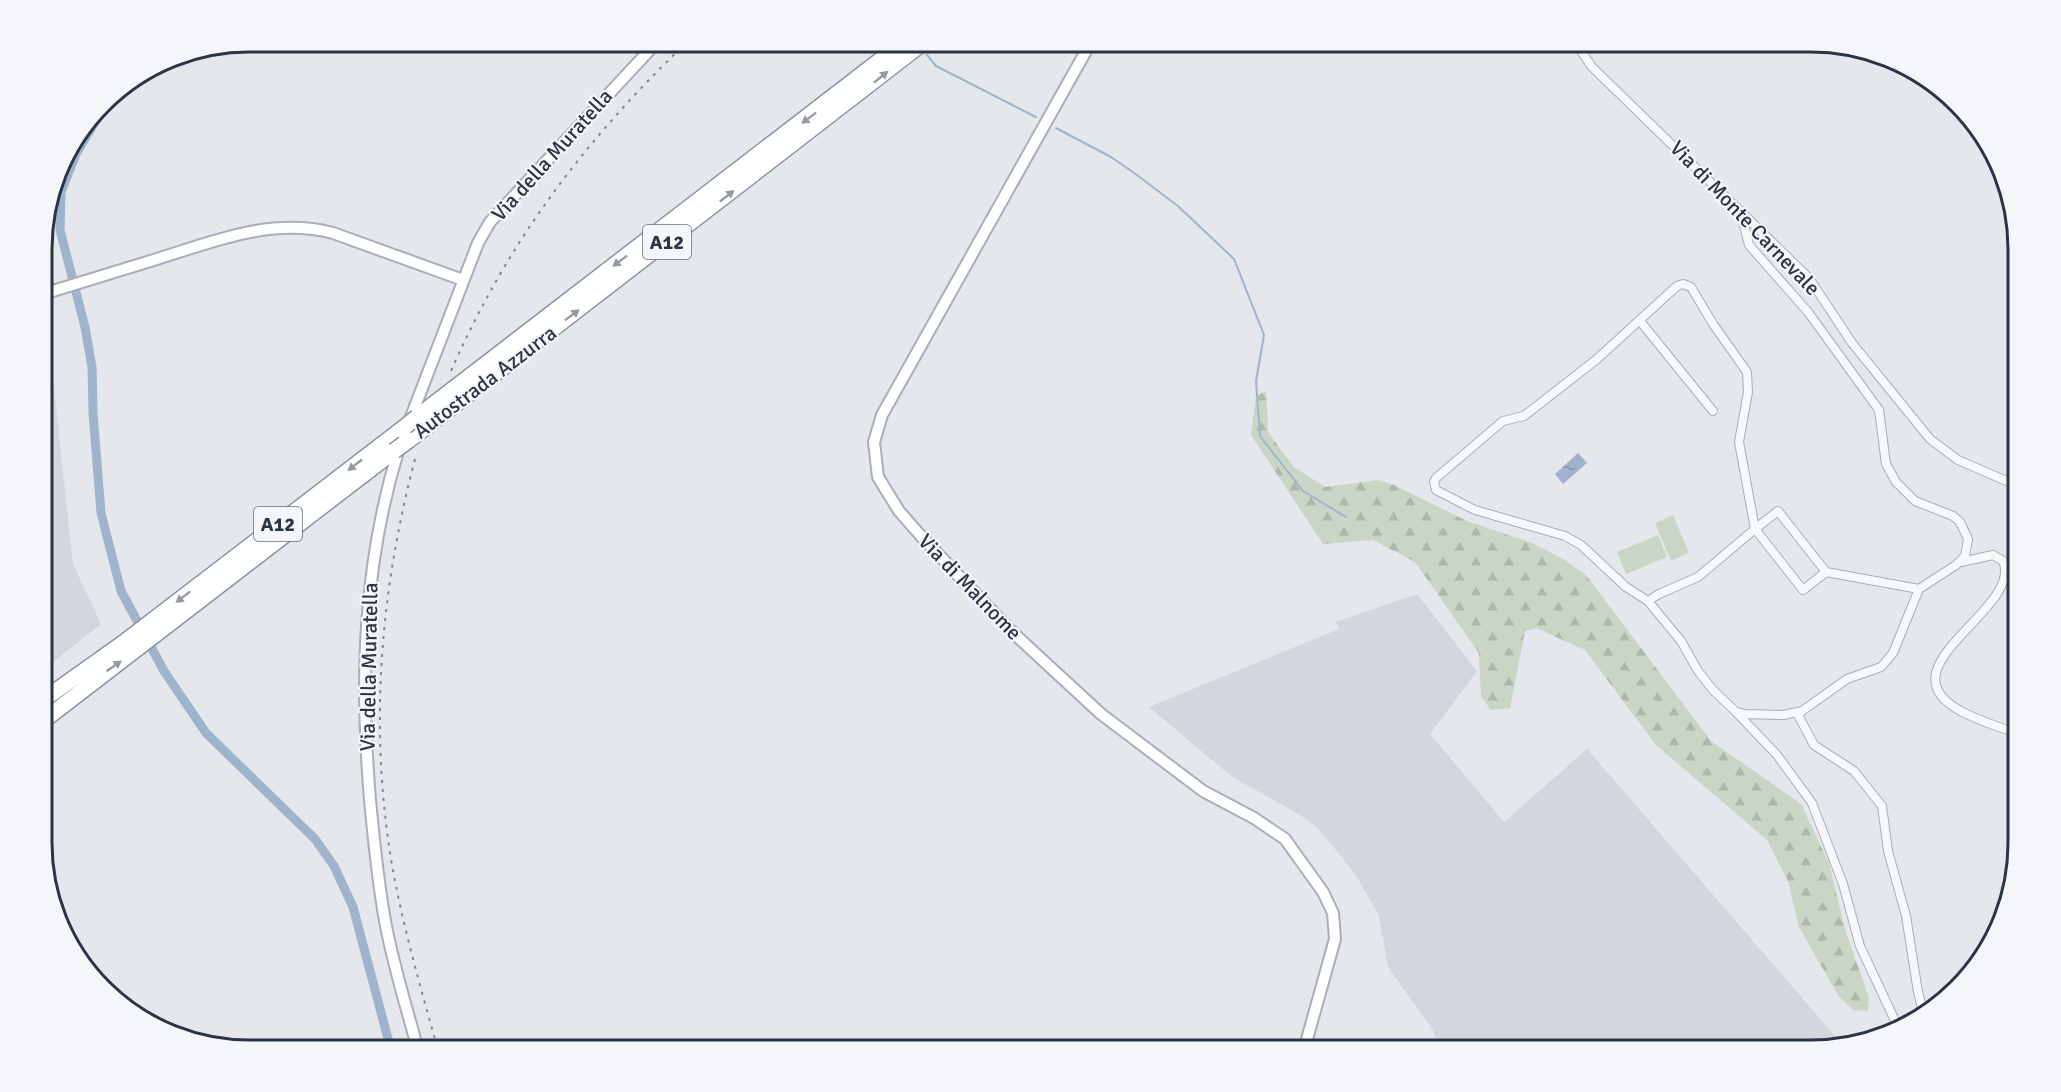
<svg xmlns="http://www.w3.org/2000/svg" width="2061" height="1092" font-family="Signika,sans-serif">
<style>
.built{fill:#d2d6de}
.grass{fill:#c9d6c5}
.forest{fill:url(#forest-firs)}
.water{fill:url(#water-ripples)}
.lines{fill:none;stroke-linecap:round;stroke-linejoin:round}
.stream{stroke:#9fb4cc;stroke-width:2}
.canal{stroke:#9fb4cc;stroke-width:9}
.street-casing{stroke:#a9aeb7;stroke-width:10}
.secondary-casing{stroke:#a9aeb7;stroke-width:14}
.highway-casing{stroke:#8b94a3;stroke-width:18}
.street{stroke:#f7f8fa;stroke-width:8}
.secondary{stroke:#fff;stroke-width:10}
.highway{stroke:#fff;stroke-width:15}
.rail{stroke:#7d8696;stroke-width:2;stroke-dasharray:3 6;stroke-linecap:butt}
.highway-bridge-casing{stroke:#8b94a3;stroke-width:18;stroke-linecap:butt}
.highway-bridge{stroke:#fff;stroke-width:15}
.oneway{fill:#959aa2}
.labels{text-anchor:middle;stroke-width:4.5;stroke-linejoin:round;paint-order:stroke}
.shield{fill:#f4f6f9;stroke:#676e7b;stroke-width:1.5}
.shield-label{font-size:20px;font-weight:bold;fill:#2b3445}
.street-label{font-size:21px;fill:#2b3445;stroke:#f4f6f9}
.rim{fill:none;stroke:#2b3445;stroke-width:3}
</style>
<defs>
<pattern id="forest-firs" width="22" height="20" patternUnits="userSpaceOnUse" patternTransform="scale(1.5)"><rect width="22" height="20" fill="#c9d6c5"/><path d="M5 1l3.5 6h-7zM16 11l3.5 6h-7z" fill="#adb8ab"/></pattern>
<pattern id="water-ripples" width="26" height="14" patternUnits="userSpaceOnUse" patternTransform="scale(1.5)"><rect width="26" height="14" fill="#9fb4cc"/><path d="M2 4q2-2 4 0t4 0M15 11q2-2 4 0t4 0" fill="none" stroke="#8293a7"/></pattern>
</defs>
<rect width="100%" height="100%" fill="#e4e7ec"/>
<!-- built -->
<path class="built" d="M 54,193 L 49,343 L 73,564 L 101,624 L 43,670 L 42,236 Z
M 1417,594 L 1477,671 L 1430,734 L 1504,822 L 1587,749 L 1842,1044 L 1824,1050 L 1439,1050 L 1433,1030 L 1388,967 L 1379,916 L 1356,875 L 1317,827 L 1300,815 L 1231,776 L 1149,707 L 1339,629 L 1336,622 Z"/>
<!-- grass -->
<path class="grass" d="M 1673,515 L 1689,553 L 1671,561 L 1655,523 Z
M 1658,535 L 1667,557 L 1626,574 L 1617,552 Z"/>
<!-- forest -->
<path class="forest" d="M 1266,391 L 1268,432 L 1294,467 L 1325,487 L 1378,480 L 1394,485 L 1467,521 L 1532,543 L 1563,559 L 1586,575 L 1711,741 L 1801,804 L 1829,863 L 1845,929 L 1869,998 L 1868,1011 L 1854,1010 L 1839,997 L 1799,927 L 1788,881 L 1767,840 L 1656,745 L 1585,650 L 1536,628 L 1525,631 L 1510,708 L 1491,710 L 1481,697 L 1479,653 L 1415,562 L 1373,540 L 1323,544 L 1251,435 L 1256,396 Z"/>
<!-- water -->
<path class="water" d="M 1578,453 L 1587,463 L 1563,484 L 1555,474 Z"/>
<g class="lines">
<!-- stream -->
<path class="stream" d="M 927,55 L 936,66 L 1036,117
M 1056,128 L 1111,157 L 1137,175 L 1179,207 L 1234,259 L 1264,335 L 1256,381 L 1260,436 L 1303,491 L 1346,517"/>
<!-- canal -->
<path class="canal" d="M 110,97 L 76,154 L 61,192 L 60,230 L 85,327 L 92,367 L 93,413 L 101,513 L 121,591 L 164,671 L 206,733 L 315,839 L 334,866 L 353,907 L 391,1050"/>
<defs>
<path id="street" d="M 1575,42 L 1592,67 L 1809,278 L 1852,343 L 1930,439 L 1958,460 L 2018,486
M 1640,321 L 1713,411
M 1778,511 L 1826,572 L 1803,590 L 1755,529 Z
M 1961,562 L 1993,555 L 2003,561 C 2025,611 1867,671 1971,716 C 1987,723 2001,729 2019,733
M 1826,572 L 1919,589
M 1648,601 L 1659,594 L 1698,577 L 1755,529 L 1739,442 L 1748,392 L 1747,372 L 1713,324 L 1691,287 L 1683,284 L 1677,286 L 1597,359 L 1524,416 L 1503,421 L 1436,478 L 1434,482 L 1436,490 L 1475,510 L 1565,536 L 1581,545 L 1626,587 L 1648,601 L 1681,641 L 1698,671 L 1713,690 L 1736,712 L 1745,714 L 1783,715 L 1802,711 L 1847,679 L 1881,667 L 1893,653 L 1919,589 L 1956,565 L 1965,556 L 1968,539 L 1960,522 L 1953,516 L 1915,501 L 1896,482 L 1886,464 L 1879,410 L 1808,312 L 1749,245 L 1740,210
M 1736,712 L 1777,755 L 1812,803 L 1843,884 L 1860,946 L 1897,1025
M 1797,713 L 1814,745 L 1854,771 L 1882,806 L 1888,851 L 1906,916 L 1918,992 L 1924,1016"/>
<path id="secondary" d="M 1091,42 L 882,415 L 874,442 L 878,477 L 899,511 L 920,535 L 1010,630 L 1101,714 L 1203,791 L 1254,818 L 1285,839 L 1323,892 L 1333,913 L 1335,939 L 1304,1050
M 43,294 C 81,282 119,271 157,259 C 215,241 272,217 333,233 L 463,280
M 409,422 L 478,243 L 490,222 L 657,42
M 399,448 C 363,565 360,678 370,800 C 374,842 378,885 386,926 C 394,968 407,1009 418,1050"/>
<path id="highway" d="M 417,417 L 904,42
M 409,440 L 924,42
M 43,700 L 126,641 L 401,430
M 44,720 L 394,451"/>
</defs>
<!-- street casing -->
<use href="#street" class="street-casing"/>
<!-- secondary casing -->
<use href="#secondary" class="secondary-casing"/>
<!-- highway casing -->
<use href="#highway" class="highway-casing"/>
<!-- street -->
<use href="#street" class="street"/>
<!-- secondary -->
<use href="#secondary" class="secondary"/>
<!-- highway -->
<use href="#highway" class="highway"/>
<!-- rail -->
<path class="rail" d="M 451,371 C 508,241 585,140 687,42
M 415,459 C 380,592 369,728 392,865 C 403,927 421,989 438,1050"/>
<defs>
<path id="highway-bridge" d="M 401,430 L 417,417
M 394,451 L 409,440"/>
</defs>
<!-- highway-bridge casing -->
<use href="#highway-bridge" class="highway-bridge-casing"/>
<!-- highway-bridge -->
<use href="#highway-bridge" class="highway-bridge"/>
</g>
<!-- one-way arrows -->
<defs><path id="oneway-solid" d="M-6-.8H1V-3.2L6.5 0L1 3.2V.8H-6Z" transform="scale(1.5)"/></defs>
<g class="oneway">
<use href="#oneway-solid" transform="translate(881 77) rotate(-39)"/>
<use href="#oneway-solid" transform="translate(809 118) rotate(143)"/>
<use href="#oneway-solid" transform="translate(727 196) rotate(-38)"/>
<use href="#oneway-solid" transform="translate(620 261) rotate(143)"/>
<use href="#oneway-solid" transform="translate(572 315) rotate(-37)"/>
<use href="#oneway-solid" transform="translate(355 465) rotate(142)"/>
<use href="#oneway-solid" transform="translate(183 597) rotate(142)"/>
<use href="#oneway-solid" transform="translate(114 666) rotate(-35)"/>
</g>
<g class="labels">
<!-- shield labels -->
<g class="shield">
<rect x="643" y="225" width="48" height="34" rx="4.5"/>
<rect x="254" y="507" width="48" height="34" rx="4.5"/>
</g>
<g class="shield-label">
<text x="667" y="249">A12</text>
<text x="278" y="531">A12</text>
</g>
<!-- street labels -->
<g class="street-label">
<text transform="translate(552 155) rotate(-48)" y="7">Via della Muratella</text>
<text transform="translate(1745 218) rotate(46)" y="7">Via di Monte Carnevale</text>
<text transform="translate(485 382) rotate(-37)" y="7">Autostrada Azzurra</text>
<text transform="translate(970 587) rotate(46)" y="7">Via di Malnome</text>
<text transform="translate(369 667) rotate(-89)" y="7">Via della Muratella</text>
</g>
</g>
<!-- crop -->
<path d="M0 0H2061V1092H0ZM249 52H1811A197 197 0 0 1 2008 249V843A197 197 0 0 1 1811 1040H249A197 197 0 0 1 52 843V249A197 197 0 0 1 249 52Z" fill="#f4f6f9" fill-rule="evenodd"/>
<path class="rim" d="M249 52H1811A197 197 0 0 1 2008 249V843A197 197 0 0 1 1811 1040H249A197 197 0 0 1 52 843V249A197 197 0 0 1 249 52Z"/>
</svg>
